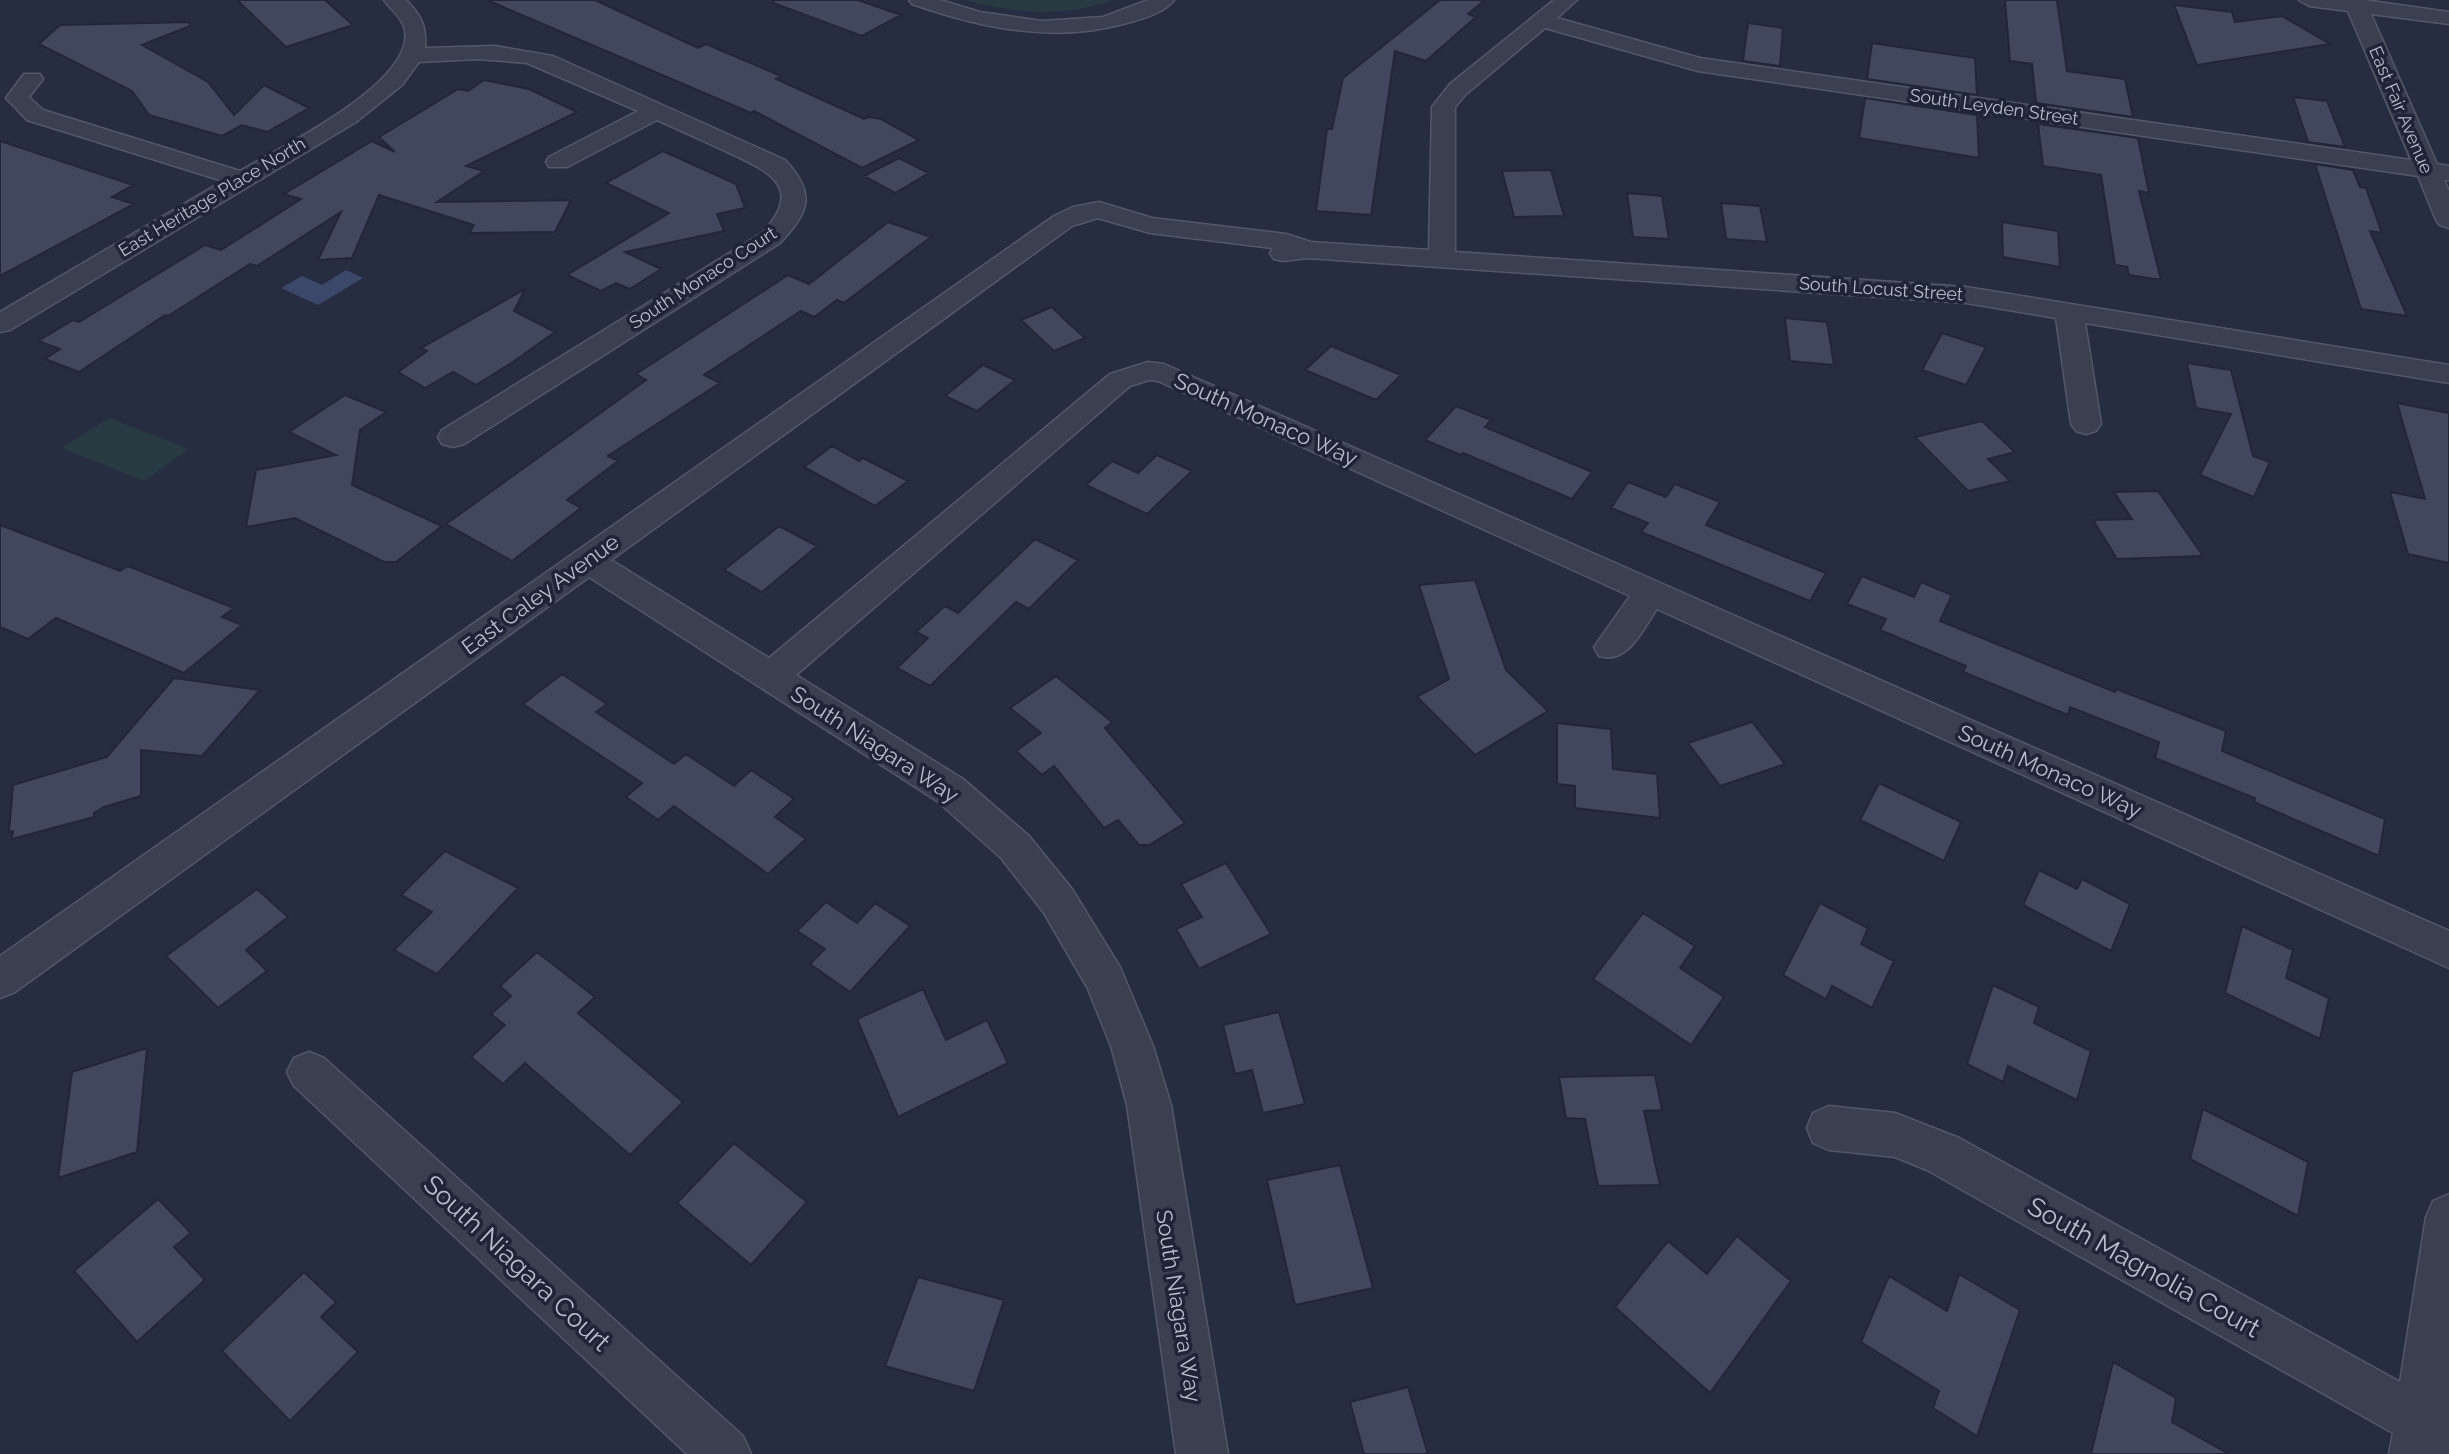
<svg xmlns="http://www.w3.org/2000/svg" width="2449" height="1454" font-family="Raleway,sans-serif">
<style>
.green{fill:#293b42}
.water{fill:#3c486a}
.building{fill:#41485e;stroke:#212738;stroke-width:2}
.lines{fill:none;stroke-linecap:round;stroke-linejoin:round}
.minor-casing{stroke:#535868;stroke-width:3}
.minor{fill:#3b4051;fill-rule:evenodd}
.labels{text-anchor:middle;stroke-width:7;stroke-linejoin:round;paint-order:stroke}
.far-street-label{font-size:18px;fill:#b8bccb;stroke:#1f2536}
.street-label{font-size:22px;fill:#b8bccb;stroke:#1f2536}
.near-street-label{font-size:26px;fill:#b8bccb;stroke:#1f2536}
</style>
<rect width="100%" height="100%" fill="#262d41"/>
<!-- green -->
<path class="green" d="M 965,0 L 1113,0 C 1064,18 1014,13 965,0 Z
M 109,418 L 189,449 L 144,481 L 62,448 Z"/>
<!-- water -->
<path class="water" d="M 346,270 L 363,278 L 318,305 L 281,288 L 302,276 L 322,285 Z"/>
<!-- building -->
<path class="building" d="M 237,0 L 325,0 L 353,25 L 286,47 Z
M 487,0 L 595,0 L 698,48 L 706,44 L 781,76 L 776,79 L 864,119 L 869,117 L 881,119 L 919,140 L 862,168 L 754,111 L 751,113 Z
M 774,0 L 858,0 L 901,15 L 862,36 L 773,3 Z
M 1440,0 L 1485,0 L 1468,14 L 1476,17 L 1426,61 L 1395,51 L 1371,215 L 1316,211 L 1327,129 L 1332,129 L 1343,78 Z
M 2005,0 L 2057,0 L 2067,71 L 2125,79 L 2133,117 L 2036,103 L 2032,64 L 2010,61 Z
M 2174,5 L 2232,12 L 2235,22 L 2282,16 L 2330,44 L 2197,65 Z
M 189,22 L 190,26 L 142,45 L 208,82 L 234,115 L 264,85 L 309,108 L 267,132 L 242,125 L 222,136 L 149,115 L 132,91 L 39,44 L 60,25 Z
M 1748,23 L 1783,28 L 1780,66 L 1743,61 Z
M 1872,43 L 1975,58 L 1977,95 L 1867,79 Z
M 484,80 L 529,89 L 577,112 L 466,166 L 484,171 L 437,202 L 571,200 L 555,232 L 469,233 L 474,225 L 379,195 L 352,258 L 318,260 L 341,212 L 257,266 L 250,264 L 168,316 L 165,315 L 79,372 L 45,359 L 60,349 L 38,341 L 73,320 L 79,322 L 205,245 L 221,250 L 301,199 L 284,194 L 372,141 L 395,152 L 379,137 L 458,89 L 468,91 Z
M 2293,97 L 2327,101 L 2345,147 L 2308,142 Z
M 1865,98 L 1977,115 L 1979,158 L 1859,138 Z
M 2038,124 L 2138,138 L 2149,193 L 2139,191 L 2161,280 L 2129,275 L 2127,267 L 2115,265 L 2101,175 L 2043,166 Z
M 0,141 L 133,185 L 112,197 L 134,204 L 0,276 Z
M 663,151 L 736,184 L 745,208 L 717,214 L 724,231 L 625,252 L 661,269 L 630,289 L 616,283 L 601,291 L 567,275 L 669,213 L 606,183 Z
M 899,158 L 929,173 L 895,193 L 864,176 Z
M 2315,164 L 2353,170 L 2360,187 L 2366,188 L 2382,233 L 2370,231 L 2407,316 L 2361,309 Z
M 1551,170 L 1564,216 L 1514,217 L 1502,171 Z
M 1627,193 L 1662,196 L 1669,239 L 1633,237 Z
M 1721,203 L 1760,206 L 1767,242 L 1726,239 Z
M 888,222 L 931,237 L 844,303 L 837,300 L 814,317 L 801,311 L 704,375 L 720,383 L 608,456 L 618,461 L 567,500 L 581,508 L 512,561 L 446,524 L 646,380 L 636,374 L 788,275 L 809,284 Z
M 2002,222 L 2058,231 L 2060,267 L 2003,257 Z
M 525,289 L 514,311 L 555,332 L 513,362 L 476,385 L 453,372 L 425,388 L 398,372 L 427,351 L 421,348 Z
M 1052,307 L 1064,319 L 1085,338 L 1054,351 L 1021,320 Z
M 1785,318 L 1827,322 L 1834,365 L 1790,361 Z
M 1942,333 L 1986,347 L 1966,385 L 1922,370 Z
M 1331,346 L 1401,375 L 1376,400 L 1305,370 Z
M 2187,363 L 2231,370 L 2253,456 L 2270,462 L 2254,497 L 2200,475 L 2231,414 L 2196,408 Z
M 983,365 L 1015,380 L 977,411 L 945,396 Z
M 345,395 L 386,412 L 360,430 L 352,485 L 442,526 L 396,562 L 384,562 L 295,518 L 246,527 L 256,470 L 336,455 L 289,432 Z
M 2397,403 L 2449,413 L 2449,563 L 2408,554 L 2390,492 L 2425,499 Z
M 1456,406 L 1491,420 L 1485,427 L 1592,472 L 1572,499 L 1463,453 L 1461,455 L 1425,440 Z
M 1982,421 L 2015,452 L 1988,459 L 2010,481 L 1968,491 L 1915,437 Z
M 832,446 L 859,461 L 863,458 L 908,481 L 875,506 L 804,467 Z
M 1157,455 L 1192,471 L 1147,514 L 1086,485 L 1112,461 L 1138,473 Z
M 1628,482 L 1666,497 L 1675,484 L 1720,502 L 1706,525 L 1826,573 L 1810,601 L 1641,532 L 1648,523 L 1611,508 Z
M 2158,491 L 2203,556 L 2117,559 L 2093,520 L 2132,519 L 2114,492 Z
M 0,525 L 120,571 L 128,566 L 234,608 L 222,617 L 242,625 L 184,673 L 56,618 L 28,639 L 0,627 Z
M 779,526 L 817,546 L 762,592 L 724,570 Z
M 1035,539 L 1078,560 L 1029,609 L 1016,602 L 930,686 L 897,668 L 928,638 L 916,632 L 945,606 L 958,613 Z
M 1862,576 L 1914,597 L 1921,582 L 1952,595 L 1940,621 L 2115,692 L 2116,689 L 2226,731 L 2222,751 L 2385,819 L 2379,856 L 2254,802 L 2255,798 L 2155,758 L 2159,742 L 2070,707 L 2068,715 L 1963,672 L 1966,666 L 1880,630 L 1886,619 L 1847,604 Z
M 1475,580 L 1506,670 L 1548,711 L 1475,755 L 1417,697 L 1449,679 L 1419,585 Z
M 562,674 L 607,704 L 596,712 L 674,764 L 686,754 L 734,786 L 751,770 L 794,799 L 775,817 L 806,839 L 768,874 L 674,806 L 658,820 L 626,797 L 642,783 L 523,704 Z
M 1056,676 L 1112,722 L 1105,728 L 1185,823 L 1149,845 L 1139,845 L 1118,820 L 1104,828 L 1054,766 L 1042,775 L 1016,751 L 1041,733 L 1010,708 Z
M 174,678 L 260,690 L 202,756 L 141,750 L 141,796 L 104,807 L 94,813 L 94,817 L 12,839 L 13,831 L 9,832 L 13,785 L 107,757 Z
M 1752,722 L 1785,764 L 1720,786 L 1688,743 Z
M 1557,723 L 1611,729 L 1613,769 L 1657,774 L 1660,818 L 1575,808 L 1575,786 L 1557,784 Z
M 1879,783 L 1961,822 L 1944,861 L 1860,820 Z
M 445,851 L 518,888 L 437,974 L 394,950 L 432,912 L 401,895 Z
M 1226,863 L 1271,934 L 1199,969 L 1176,929 L 1202,917 L 1181,884 Z
M 2039,870 L 2077,889 L 2082,879 L 2130,904 L 2111,951 L 2023,905 Z
M 257,889 L 288,917 L 246,950 L 267,971 L 218,1008 L 166,956 Z
M 826,902 L 857,923 L 875,903 L 910,926 L 850,992 L 810,964 L 825,949 L 797,931 Z
M 1820,903 L 1868,928 L 1861,944 L 1894,961 L 1872,1008 L 1832,986 L 1826,999 L 1783,975 Z
M 1643,913 L 1695,946 L 1680,968 L 1724,997 L 1691,1045 L 1593,979 Z
M 2242,926 L 2293,950 L 2286,978 L 2329,998 L 2320,1039 L 2225,993 Z
M 537,952 L 595,997 L 578,1013 L 683,1102 L 630,1155 L 525,1063 L 503,1084 L 471,1057 L 505,1025 L 491,1014 L 511,996 L 500,986 Z
M 1993,985 L 2039,1007 L 2034,1023 L 2091,1051 L 2077,1100 L 2008,1066 L 2003,1082 L 1967,1064 Z
M 923,989 L 946,1040 L 987,1020 L 1008,1063 L 898,1117 L 857,1019 Z
M 1279,1012 L 1305,1104 L 1263,1113 L 1252,1070 L 1235,1074 L 1223,1025 Z
M 147,1048 L 137,1152 L 58,1178 L 72,1072 Z
M 1655,1075 L 1662,1110 L 1644,1111 L 1660,1185 L 1598,1186 L 1585,1119 L 1566,1118 L 1559,1077 Z
M 2203,1109 L 2308,1162 L 2298,1216 L 2190,1159 Z
M 734,1143 L 807,1202 L 751,1265 L 677,1203 Z
M 1340,1165 L 1373,1288 L 1295,1305 L 1267,1180 Z
M 158,1199 L 191,1233 L 174,1247 L 205,1280 L 137,1342 L 74,1271 Z
M 1737,1236 L 1791,1281 L 1710,1393 L 1615,1307 L 1668,1241 L 1707,1274 Z
M 304,1272 L 336,1302 L 321,1317 L 358,1352 L 290,1421 L 222,1351 Z
M 1959,1274 L 2020,1310 L 1977,1436 L 1933,1408 L 1939,1391 L 1861,1342 L 1889,1276 L 1947,1311 Z
M 918,1277 L 1004,1300 L 974,1391 L 885,1366 Z
M 2113,1362 L 2176,1398 L 2172,1422 L 2229,1454 L 2091,1454 Z
M 1408,1387 L 1428,1454 L 1364,1454 L 1350,1402 Z"/>
<g class="lines">
<defs>
<path id="minor" d="M 384,0 L 406,0 C 421,15 427,27 425,48 L 495,46 L 553,56 L 785,160 C 816,193 810,212 780,243 L 464,444 L 453,447 L 442,444 L 438,437 L 442,430 L 762,233 C 807,186 766,170 725,151 C 703,141 680,130 657,120 L 567,167 L 549,167 L 546,162 L 549,157 L 638,111 L 527,63 L 478,59 L 419,62 L 402,85 L 356,122 L 10,330 L 0,332 L 0,312 L 223,181 L 27,120 L 6,98 L 24,74 L 40,74 L 43,79 L 29,97 L 43,110 L 240,171 C 279,148 415,83 405,30 C 402,17 391,10 384,0 Z
M 909,0 L 940,0 L 980,12 L 1042,21 L 1103,17 L 1148,0 L 1174,0 C 1165,12 1145,18 1131,22 C 1056,44 984,29 912,4 Z
M 1554,0 L 1577,0 L 1557,18 L 1700,58 L 2411,160 L 2348,11 L 2309,6 L 2299,0 L 2364,0 L 2449,12 L 2449,24 L 2371,14 L 2437,164 L 2449,166 L 2449,180 L 2444,180 L 2449,191 L 2449,228 L 2440,225 L 2436,220 L 2418,176 L 1698,71 L 1545,28 L 1466,94 L 1455,107 L 1455,252 L 1966,287 L 2449,365 L 2449,383 L 2085,323 L 2101,424 L 2096,431 L 2086,434 L 2076,431 L 2071,424 L 2056,318 L 1966,303 L 1307,258 L 1283,261 L 1274,259 L 1270,253 L 1273,248 L 1150,233 L 1098,218 L 1072,226 L 611,560 L 769,658 L 1110,374 L 1148,362 L 1164,364 L 2449,931 L 2449,968 L 1657,609 C 1642,630 1628,665 1599,656 L 1594,647 L 1630,596 L 1158,381 L 1149,380 L 1130,386 L 796,675 L 963,779 L 1029,836 L 1072,889 L 1120,967 L 1153,1046 L 1171,1105 L 1228,1454 L 1176,1454 L 1127,1105 L 1111,1046 L 1088,989 L 1044,913 L 1001,858 L 937,801 L 589,577 L 15,992 L 0,998 L 0,956 L 1054,216 L 1073,207 L 1099,202 L 1152,218 L 1286,234 L 1311,242 L 1429,250 L 1432,107 L 1450,84 Z
M 309,1052 L 324,1058 L 743,1436 L 751,1454 L 687,1454 L 294,1086 L 287,1072 L 294,1058 Z
M 1829,1106 L 1895,1113 L 1959,1138 L 2400,1382 L 2426,1217 L 2433,1201 L 2449,1194 L 2449,1454 L 2389,1454 L 2393,1433 L 1927,1170 L 1895,1157 L 1829,1150 L 1813,1143 L 1807,1128 L 1813,1113 Z"/>
</defs>
<!-- minor casing -->
<use href="#minor" class="minor-casing"/>
<!-- minor -->
<use href="#minor" class="minor"/>
</g>
<g class="labels">
<!-- far-street labels -->
<g class="far-street-label">
<text transform="translate(1994 107) rotate(8)" y="6">South Leyden Street</text>
<text transform="translate(2401 110) rotate(67)" y="6">East Fair Avenue</text>
<text transform="translate(212 197) rotate(-31)" y="6">East Heritage Place North</text>
<text transform="translate(703 278) rotate(-33)" y="6">South Monaco Court</text>
<text transform="translate(1881 289) rotate(4)" y="6">South Locust Street</text>
</g>
<!-- street labels -->
<g class="street-label">
<text transform="translate(1266 419) rotate(24)" y="8">South Monaco Way</text>
<text transform="translate(540 594) rotate(-36)" y="8">East Caley Avenue</text>
<text transform="translate(875 744) rotate(33)" y="8">South Niagara Way</text>
<text transform="translate(2050 771) rotate(24)" y="8">South Monaco Way</text>
<text transform="translate(1179 1306) rotate(81)" y="8">South Niagara Way</text>
</g>
<!-- near-street labels -->
<g class="near-street-label">
<text transform="translate(517 1263) rotate(43)" y="9">South Niagara Court</text>
<text transform="translate(2144 1267) rotate(29)" y="9">South Magnolia Court</text>
</g>
</g>
</svg>
